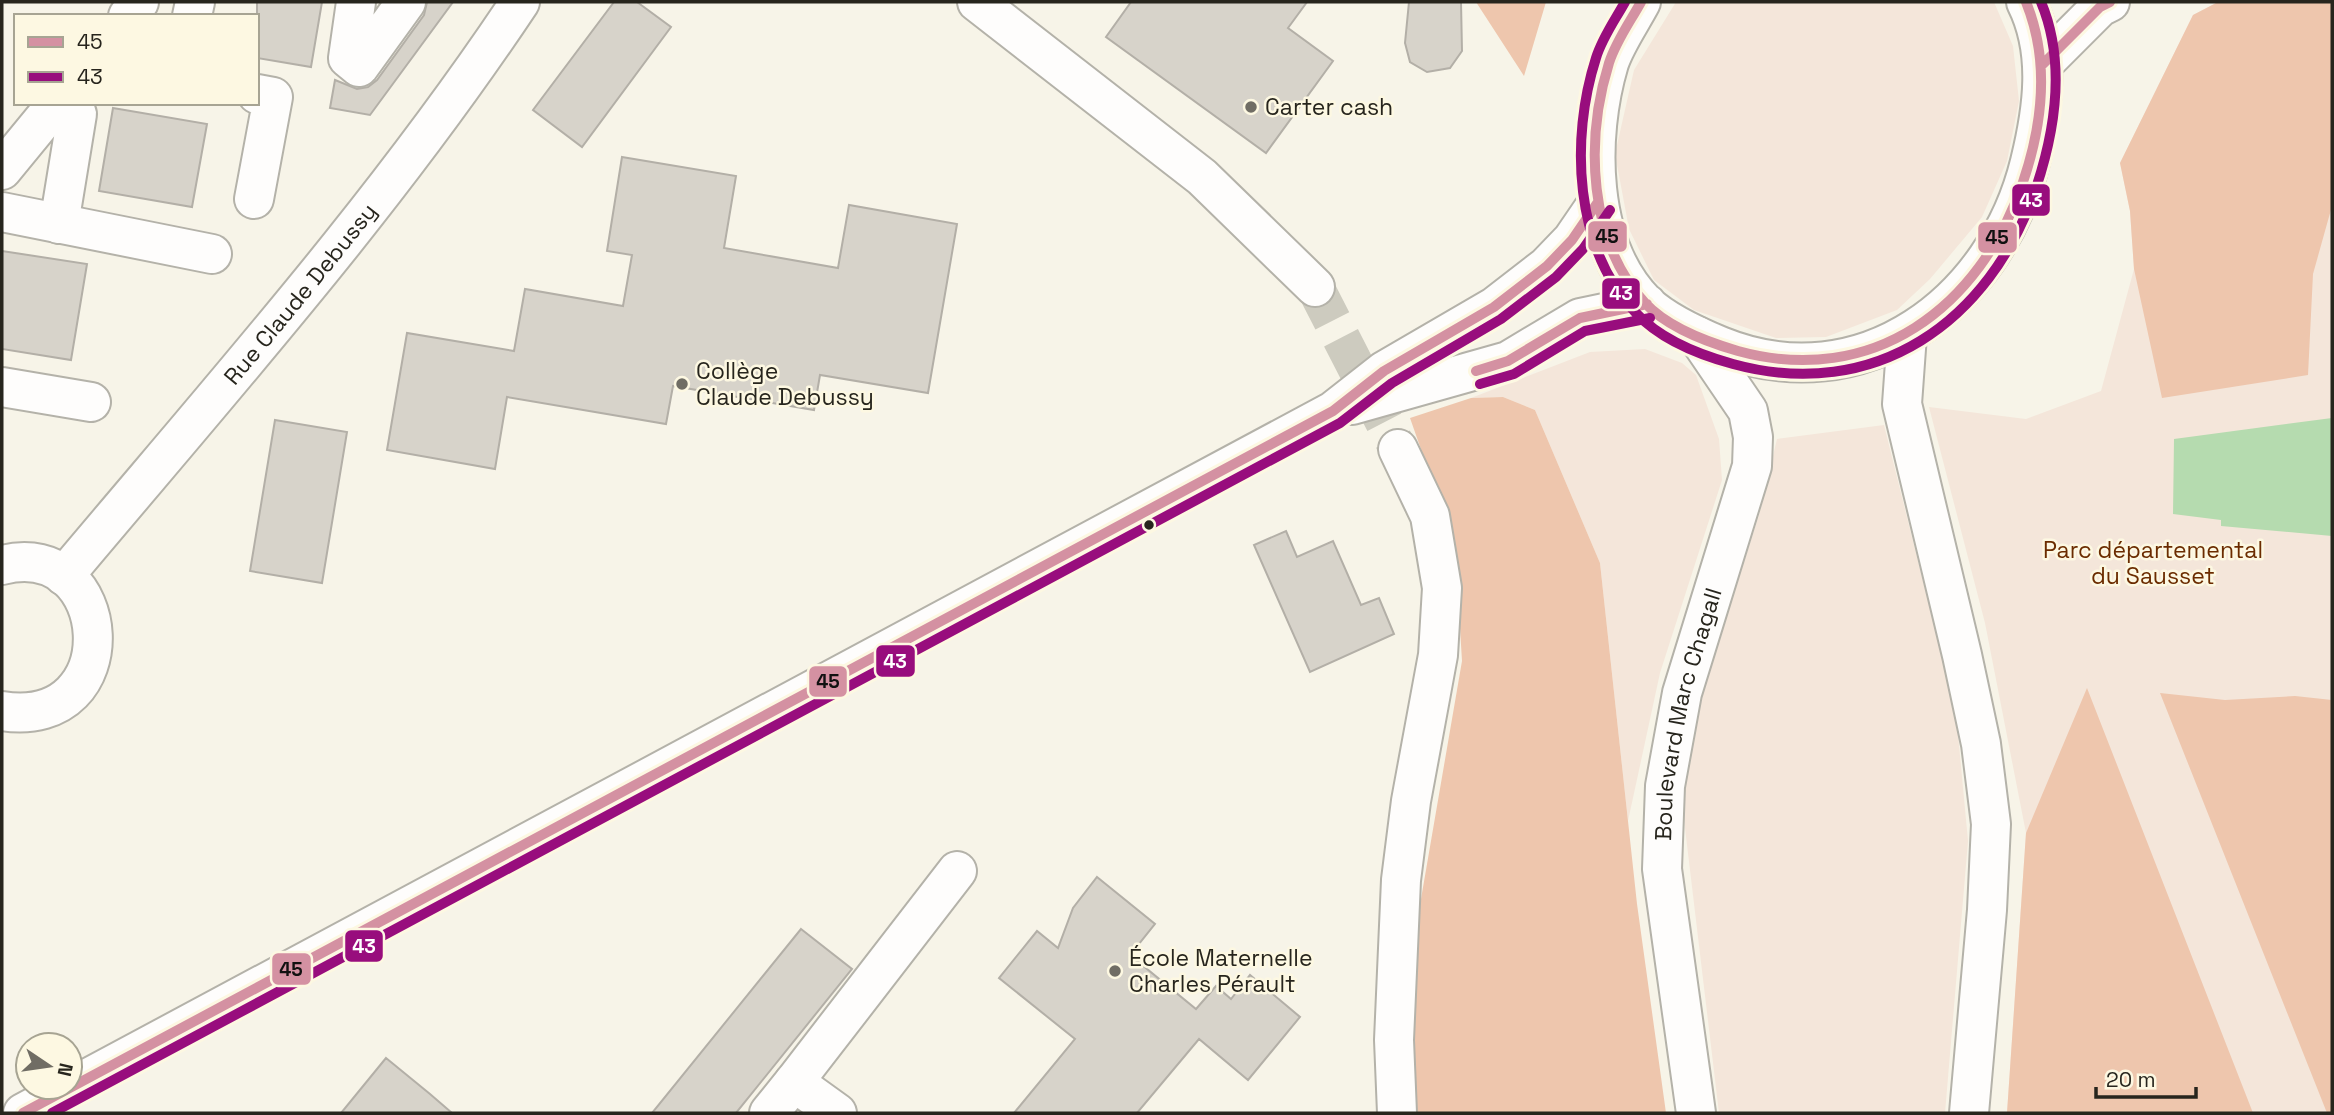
<svg xmlns="http://www.w3.org/2000/svg" width="2334" height="1115" font-family="'Space Grotesk',sans-serif">
<style>
.green{fill:#f4e6da}
.forest{fill:#eec6ad}
.water{fill:#b5dbaf}
.building{fill:#d7d3ca;stroke:#b3afa7;stroke-width:2}
.lines{fill:none;stroke-linecap:round;stroke-linejoin:round}
.minor-tunnel{stroke:#cdcbbf;stroke-width:38;stroke-dasharray:38 19;stroke-linecap:butt}
.minor-casing{stroke:#b4b2a9;stroke-width:42}
.major-casing{stroke:#b4b2a9;stroke-width:42}
.highway-casing{stroke:#b4b2a9;stroke-width:42}
.minor{stroke:#fefdfc;stroke-width:38}
.major{stroke:#fefdfc;stroke-width:38}
.highway{stroke:#fefdfc;stroke-width:38}
.bus-1-casing{stroke:#fdf8e2;stroke-width:16}
.bus-2-casing{stroke:#fdf8e2;stroke-width:16}
.bus-1{stroke:#d491a2;stroke-width:10}
.bus-2{stroke:#980d7d;stroke-width:10}
.poi-dot{fill:#706d64;stroke:#fdf8e2;stroke-width:2.5}
.bus-dot{fill:#27251d;stroke:#fdf8e2;stroke-width:2.5}
.labels{text-anchor:middle;stroke-width:5;stroke-linejoin:round;paint-order:stroke}
.poi-label{font-size:23px;fill:#27251d;stroke:#fdf8e2;text-anchor:start}
.street-label{font-size:23px;fill:#27251d;stroke:#fdf8e2}
.park-label{font-size:23px;fill:#6b2c00;stroke:#fdf8e2}
.line-badge{stroke:#fdf8e2;stroke-width:2.5}
.badge-label{font-size:19px;text-anchor:middle;font-weight:bold;fill:#fff}
.pale-badge-label{font-size:19px;text-anchor:middle;font-weight:bold;fill:#111}
</style>
<rect width="100%" height="100%" fill="#f7f4e8"/>
<!-- green -->
<path class="green" d="M 1676,2 L 1994,2 L 2013,46 L 2019,101 L 2007,161 L 1982,217 L 1930,279 L 1897,310 L 1826,337 L 1776,338 L 1694,310 L 1654,280 L 1629,229 L 1615,154 L 1634,70 Z
M 2218,2 L 2332,2 L 2332,1113 L 2007,1113 L 2026,833 L 1985,623 L 1929,407 L 2026,419 L 2101,391 L 2134,269 L 2130,211 L 2120,163 L 2193,15 Z
M 1645,349 L 1682,363 L 1696,375 L 1719,439 L 1722,480 L 1660,673 L 1628,821 L 1600,563 L 1535,410 L 1503,397 L 1471,398 L 1590,352 Z
M 1884,425 L 1956,713 L 1968,841 L 1945,1113 L 1719,1113 L 1682,803 L 1704,686 L 1759,515 L 1777,439 Z"/>
<!-- forest -->
<path class="forest" d="M 1476,2 L 1546,2 L 1524,76 Z
M 2218,2 L 2332,2 L 2332,206 L 2313,274 L 2308,375 L 2162,398 L 2134,269 L 2130,211 L 2120,163 L 2193,15 Z
M 1503,397 L 1535,410 L 1600,563 L 1637,904 L 1666,1113 L 1413,1113 L 1411,957 L 1462,661 L 1455,546 L 1410,418 L 1471,398 Z
M 2087,688 L 2253,1113 L 2007,1113 L 2026,833 Z
M 2160,693 L 2225,700 L 2295,696 L 2332,700 L 2332,1113 L 2327,1113 Z"/>
<!-- water -->
<path class="water" d="M 2332,418 L 2332,536 L 2221,526 L 2221,520 L 2173,514 L 2174,439 Z"/>
<!-- building -->
<path class="building" d="M 257,2 L 322,2 L 311,67 L 257,58 Z
M 427,2 L 453,2 L 370,115 L 330,108 L 335,80 L 357,89 L 368,87 L 377,80 L 424,15 Z
M 614,2 L 637,2 L 671,27 L 582,147 L 533,110 Z
M 1131,2 L 1307,2 L 1288,28 L 1333,61 L 1266,153 L 1106,37 Z
M 1409,2 L 1461,2 L 1462,51 L 1450,68 L 1427,72 L 1410,62 L 1405,43 Z
M 113,108 L 207,124 L 192,207 L 99,191 Z
M 622,157 L 736,176 L 724,248 L 838,268 L 849,205 L 957,224 L 928,393 L 820,375 L 814,410 L 673,386 L 666,424 L 507,397 L 495,469 L 387,450 L 407,333 L 514,351 L 525,289 L 623,306 L 632,255 L 607,251 Z
M 2,251 L 87,264 L 71,360 L 2,349 Z
M 275,420 L 347,432 L 322,583 L 250,571 Z
M 1286,531 L 1297,557 L 1333,541 L 1361,605 L 1379,598 L 1394,634 L 1310,672 L 1254,545 Z
M 1097,877 L 1155,924 L 1130,955 L 1196,1009 L 1216,986 L 1231,999 L 1250,975 L 1300,1017 L 1248,1080 L 1199,1039 L 1137,1113 L 1014,1113 L 1075,1039 L 999,978 L 1037,931 L 1058,948 L 1073,908 Z
M 801,929 L 852,969 L 736,1113 L 652,1113 Z
M 386,1058 L 430,1094 L 452,1113 L 341,1113 Z"/>
<g class="lines">
<!-- minor-tunnel -->
<path class="minor-tunnel" d="M 1315,287 L 1398,449"/>
<defs>
<g id="minor">
<path d="M 356,2 L 348,58 L 359,67 L 406,2"/>
<path d="M 977,2 L 1202,177 L 1315,287"/>
<path d="M 128,16 L 139,2"/>
<path d="M 192,16 L 195,2"/>
<path d="M 2,170 L 57,103"/>
<path d="M 254,199 L 273,97 L 257,94"/>
<path d="M 2,212 L 212,254"/>
<path d="M 59,224 L 77,114 L 72,103"/>
<path d="M 2,387 L 91,402"/>
<path d="M 2,565 C 116,536 130,731 2,711"/>
<path id="s1" d="M 64,576 C 221,389 385,205 520,2"/>
<path d="M 794,1082 L 957,871"/>
<path d="M 769,1113 L 794,1082 L 837,1113"/>
<path d="M 1397,1113 L 1394,1040 L 1401,880 L 1411,801 L 1438,655 L 1442,588 L 1430,516 L 1398,449"/>
</g>
<path id="major" d="M 1641,2 C 1631,21 1616,42 1609,63 C 1587,137 1587,245 1646,304 C 1665,322 1696,336 1720,346 C 1862,404 1996,302 2030,162 C 2043,109 2051,52 2026,2
M 2043,64 L 2100,7 L 2110,2
M 1352,405 L 1508,361 L 1580,318 L 1647,304
M 23,1113 L 1333,411 L 1384,371 L 1494,307 L 1547,266 L 1572,240 L 1598,202"/>
<g id="highway">
<path d="M 1907,335 L 1902,404 L 1962,655 L 1981,744 L 1991,824 L 1987,910 L 1969,1113"/>
<path id="s2" d="M 1696,1113 L 1662,869 L 1665,786 L 1682,693 L 1752,466 L 1753,437 L 1748,411 L 1697,336"/>
</g>
</defs>
<!-- minor casing -->
<use href="#minor" class="minor-casing"/>
<!-- major casing -->
<use href="#major" class="major-casing"/>
<!-- highway casing -->
<use href="#highway" class="highway-casing"/>
<!-- minor -->
<use href="#minor" class="minor"/>
<!-- major -->
<use href="#major" class="major"/>
<!-- highway -->
<use href="#highway" class="highway"/>
<defs>
<path id="bus-1" d="M 1641,2 C 1630,22 1616,41 1609,63 C 1585,140 1588,241 1645,303 C 1668,328 1707,342 1738,351 C 1873,388 1980,308 2023,182 C 2043,123 2050,61 2026,2
M 2043,64 L 2100,7 L 2110,2
M 1476,371 L 1508,361 L 1580,318 L 1647,304
M 23,1113 L 1333,411 L 1384,371 L 1494,307 L 1547,266 L 1572,240 L 1598,202"/>
<path id="bus-2" d="M 1625,2 C 1615,20 1602,38 1596,58 C 1570,139 1574,248 1636,313 C 1660,339 1700,355 1733,364 C 1875,403 1990,322 2036,188 C 2056,128 2066,62 2041,2
M 1480,384 L 1514,374 L 1585,331 L 1650,318
M 52,1113 L 1340,423 L 1392,383 L 1501,319 L 1556,277 L 1583,249 L 1610,210"/>
</defs>
<!-- bus-1 casing -->
<use href="#bus-1" class="bus-1-casing"/>
<!-- bus-2 casing -->
<use href="#bus-2" class="bus-2-casing"/>
<!-- bus-1 -->
<use href="#bus-1" class="bus-1"/>
<!-- bus-2 -->
<use href="#bus-2" class="bus-2"/>
</g>
<!-- markers -->
<g class="poi-dot">
<circle cx="1251" cy="107" r="7"/>
<circle cx="682" cy="384" r="7"/>
<circle cx="1115" cy="971" r="7"/>
</g>
<circle class="bus-dot" cx="1149" cy="525" r="6"/>
<g class="labels">
<!-- poi labels -->
<g class="poi-label">
<text x="1265" y="115">Carter cash</text>
<text x="696" y="379">Collège<tspan x="696" dy="26">Claude Debussy</tspan></text>
<text x="1129" y="966">École Maternelle<tspan x="1129" dy="26">Charles Pérault</tspan></text>
</g>
<!-- street labels -->
<g class="street-label">
<text dy="8" stroke="none"><textPath href="#s1" startOffset="368">Rue Claude Debussy</textPath></text>
<text dy="8" stroke="none"><textPath href="#s2" startOffset="404">Boulevard Marc Chagall</textPath></text>
</g>
<!-- park labels -->
<g class="park-label">
<text x="2153" y="558">Parc départemental<tspan x="2153" dy="26">du Sausset</tspan></text>
</g>
</g>
<g class="line-badge">
<rect x="2011" y="183" width="40" height="34" rx="7" fill="#980d7d"/>
<rect x="1587" y="220" width="41" height="33" rx="7" fill="#d491a2"/>
<rect x="1977" y="221" width="41" height="33" rx="7" fill="#d491a2"/>
<rect x="1601" y="277" width="40" height="33" rx="7" fill="#980d7d"/>
<rect x="875" y="644" width="41" height="34" rx="7" fill="#980d7d"/>
<rect x="808" y="665" width="40" height="33" rx="7" fill="#d491a2"/>
<rect x="344" y="929" width="40" height="34" rx="7" fill="#980d7d"/>
<rect x="271" y="952" width="41" height="34" rx="7" fill="#d491a2"/>
</g>
<g class="badge-label">
<text x="2031" y="207">43</text>
<text x="1621" y="300">43</text>
<text x="895" y="668">43</text>
<text x="364" y="953">43</text>
</g>
<g class="pale-badge-label">
<text x="1607" y="243">45</text>
<text x="1997" y="244">45</text>
<text x="828" y="688">45</text>
<text x="291" y="976">45</text>
</g>
<!-- border -->
<rect width="2334" height="1115" fill="none" stroke="#27251d" stroke-width="7"/>
<!-- legend -->
<rect x="14" y="14" width="245" height="91" fill="#fdf8e2" stroke="#a7a493" stroke-width="2"/>
<rect x="28" y="37" width="35" height="10" fill="#d491a2" stroke="#a7a493" stroke-width="2"/>
<text x="77" y="49" font-size="21" fill="#27251d">45</text>
<rect x="28" y="72" width="35" height="10" fill="#980d7d" stroke="#a7a493" stroke-width="2"/>
<text x="77" y="84" font-size="21" fill="#27251d">43</text>
<!-- north arrow -->
<g transform="translate(49 1066) rotate(103)"><circle r="33" fill="#fdf8e2" stroke="#a7a493" stroke-width="2"/>
<path d="M0-5L12 26L0 18L-12 26Z" fill="#706d64"/>
<text y="-10" font-size="19" font-weight="bold" text-anchor="middle" fill="#27251d">N</text>
</g>
<!-- scale -->
<path d="M2096 1087v10h100v-10" fill="none" stroke="#27251d" stroke-width="3.5"/>
<text x="2106" y="1087" font-size="21" fill="#27251d" stroke="#fdf8e2" stroke-width="5" paint-order="stroke">20 m</text>
</svg>
